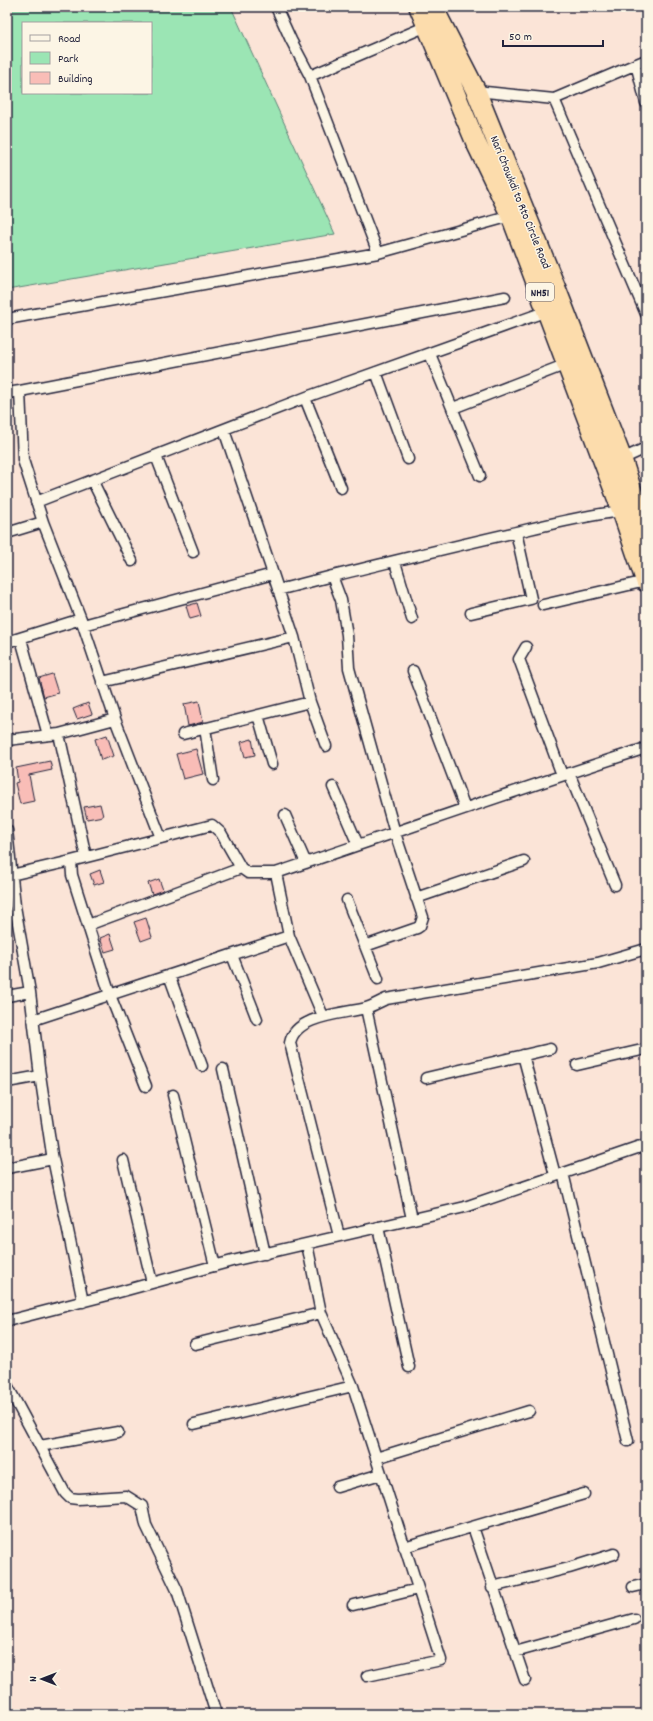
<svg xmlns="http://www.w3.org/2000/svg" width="653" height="1721" font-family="Dekko,sans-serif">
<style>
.green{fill:#9be5b4;stroke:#5e8478;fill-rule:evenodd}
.building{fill:#f9bdb7;stroke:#22223b}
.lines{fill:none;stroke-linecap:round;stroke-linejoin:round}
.street-casing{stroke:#22223b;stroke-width:13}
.highway-casing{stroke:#22223b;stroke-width:22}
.street{stroke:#fcf5e5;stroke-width:10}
.highway{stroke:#fcdcac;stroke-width:19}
.labels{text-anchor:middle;stroke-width:3;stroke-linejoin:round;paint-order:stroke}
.shield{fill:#fcf5e5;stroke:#63616e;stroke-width:1}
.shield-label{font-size:11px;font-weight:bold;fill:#22223b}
.street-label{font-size:12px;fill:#22223b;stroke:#fcf5e5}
</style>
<rect width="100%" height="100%" fill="#fbe4d7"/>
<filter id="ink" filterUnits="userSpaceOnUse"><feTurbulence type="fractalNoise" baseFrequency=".025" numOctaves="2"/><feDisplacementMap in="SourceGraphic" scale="8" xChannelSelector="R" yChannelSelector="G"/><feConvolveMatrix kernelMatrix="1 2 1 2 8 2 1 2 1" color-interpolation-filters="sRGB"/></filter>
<g filter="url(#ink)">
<!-- green -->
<path class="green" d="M 7,7 L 231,7 L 335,234 L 7,290 ZM 23,23 L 151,23 L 151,93 L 23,93 Z"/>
<!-- building -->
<path class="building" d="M 197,603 L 201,616 L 190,619 L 186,606 Z
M 52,674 L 58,693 L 44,697 L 39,678 Z
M 199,701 L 203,722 L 188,726 L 184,704 Z
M 88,703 L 92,714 L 77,719 L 73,709 Z
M 107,735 L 114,756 L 101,760 L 95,739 Z
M 252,739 L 255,755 L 245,757 L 241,742 Z
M 196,749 L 203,774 L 183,779 L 176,754 Z
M 50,761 L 52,770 L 29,775 L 34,801 L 20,804 L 15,783 L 18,782 L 16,768 Z
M 100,804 L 103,816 L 87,819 L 84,807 Z
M 100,870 L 104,882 L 94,885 L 90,874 Z
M 159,879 L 163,890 L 152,894 L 148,883 Z
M 146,918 L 152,937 L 141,941 L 134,922 Z
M 110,934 L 115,949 L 105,952 L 100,938 Z"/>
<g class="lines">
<defs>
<path id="street" d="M 276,7 L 291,40 L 310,76
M 636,64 L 646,103
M 476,91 L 554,99 L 646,60
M 554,99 L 646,314
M 378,253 L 310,76 L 427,26
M 7,319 L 378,253 L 511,216
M 430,354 L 480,476
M 376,372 L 408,459
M 7,393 L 20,391
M 305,398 L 341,488
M 453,408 L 567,364
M 156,456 L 193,552
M 622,459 L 646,448
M 92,480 L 132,561
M 36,502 L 312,395 L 550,310
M 7,533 L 43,522
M 395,562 L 412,619
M 278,590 L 332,576
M 543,605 L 646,581
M 471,613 L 531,599 L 516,532
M 83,625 L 273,574 L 224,430
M 294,637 L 310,702
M 21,639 L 48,735
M 7,642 L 81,619
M 526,647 L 519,659 L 562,775
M 413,671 L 465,808
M 102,682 L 294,637 L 273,574
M 258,715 L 272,764
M 115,719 L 161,838
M 205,728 L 213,780
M 59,734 L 86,857
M 183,734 L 310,702 L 326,746
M 7,740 L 59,734 L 115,719 L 81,619 L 43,522 L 23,460 L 20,391 L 505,297
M 569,773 L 615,885
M 333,787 L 358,845
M 285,815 L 306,863
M 7,830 L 15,906 L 30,992 L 39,1068 L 52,1154 L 83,1302
M 71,861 L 212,825 L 221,833 L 241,868 L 248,873 L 276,873 L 289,936
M 276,873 C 400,831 522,788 646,748
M 11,875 L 71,861 L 72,875 L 110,995 L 146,1086
M 416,898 L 524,861
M 347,900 L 378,979
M 88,925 L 241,868
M 365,946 L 417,928 L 420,926 L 423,917 L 395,833 L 349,668 L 347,635 L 341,600 L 332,576 C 395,561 458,545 521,531 C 554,523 588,515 622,511
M 232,955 L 257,1019
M 169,975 L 202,1066
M 7,996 L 30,992
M 366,1008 L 412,1219
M 33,1020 L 289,936 L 323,1016
M 523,1055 L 555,1175
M 577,1065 L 646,1049
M 223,1069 L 265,1254
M 426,1078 L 550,1049
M 7,1082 L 40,1076
M 173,1095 L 215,1266
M 123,1160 L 152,1283
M 7,1168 L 53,1159
M 563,1173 L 628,1441
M 378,1227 L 409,1367
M 339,1236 L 290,1043 C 295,1015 343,1014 366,1008 C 373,1006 379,1002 386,999 L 598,963 L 646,949
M 7,1321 L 112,1294 L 232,1261 L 465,1207 L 646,1145
M 195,1344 L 321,1313 L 307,1244
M 7,1385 L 65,1493 L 70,1498 L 78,1499 L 126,1496 L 142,1506 L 146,1525 L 177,1590 L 216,1714
M 353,1386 L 441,1660 L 367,1676
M 194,1424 L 353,1386 L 321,1313
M 40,1446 L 118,1432
M 376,1458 L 529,1411
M 337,1487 L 381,1474
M 473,1527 L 525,1680
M 404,1547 L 584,1494
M 492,1587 L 569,1568 L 614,1554
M 633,1587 L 646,1584
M 353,1605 L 418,1589
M 515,1652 L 634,1619"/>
<path id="highway" d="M 419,7 L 476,143 L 511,216 L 622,511 L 646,582
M 433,7 L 476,91 L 557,291 L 622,459 L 646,536"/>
</defs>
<!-- street casing -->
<use href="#street" class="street-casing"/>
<!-- highway casing -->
<use href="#highway" class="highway-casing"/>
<!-- street -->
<use href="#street" class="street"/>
<!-- highway -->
<use href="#highway" class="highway"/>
</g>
</g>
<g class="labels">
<!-- shield labels -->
<rect class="shield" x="526" y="283" width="28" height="18" rx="3"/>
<g class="shield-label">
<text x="540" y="296">NH51</text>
</g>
<!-- street labels -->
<g class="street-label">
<text transform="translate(521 202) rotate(68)" y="4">Nari Chowkdi to Rto Circle Road</text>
</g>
</g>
<!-- margin -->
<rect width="653" height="1721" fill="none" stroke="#fcf5e5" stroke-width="24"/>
<rect x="12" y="12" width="629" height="1697" fill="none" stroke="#22223b" stroke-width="1.5" filter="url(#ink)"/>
<!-- legend -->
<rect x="22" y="22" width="130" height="72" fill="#fcf5e5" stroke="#a5a1a1"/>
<rect x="30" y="35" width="20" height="6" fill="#fcf5e5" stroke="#a5a1a1"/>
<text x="58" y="42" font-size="12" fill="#22223b">Road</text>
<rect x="30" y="52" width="20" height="12" fill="#9be5b4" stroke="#a5a1a1"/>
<text x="58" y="62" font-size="12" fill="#22223b">Park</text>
<rect x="30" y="72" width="20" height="12" fill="#f9bdb7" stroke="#a5a1a1"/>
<text x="58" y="82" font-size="12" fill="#22223b">Building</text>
<!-- north arrow -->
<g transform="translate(42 1679) rotate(270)" stroke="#fcf5e5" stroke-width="3" paint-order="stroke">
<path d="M0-3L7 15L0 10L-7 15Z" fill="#22223b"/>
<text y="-6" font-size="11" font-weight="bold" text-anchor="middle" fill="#22223b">N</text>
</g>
<!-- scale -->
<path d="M503 40v6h100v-6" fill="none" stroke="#22223b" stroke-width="2"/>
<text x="509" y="40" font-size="12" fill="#22223b" stroke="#fcf5e5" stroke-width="3" paint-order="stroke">50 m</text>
</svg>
